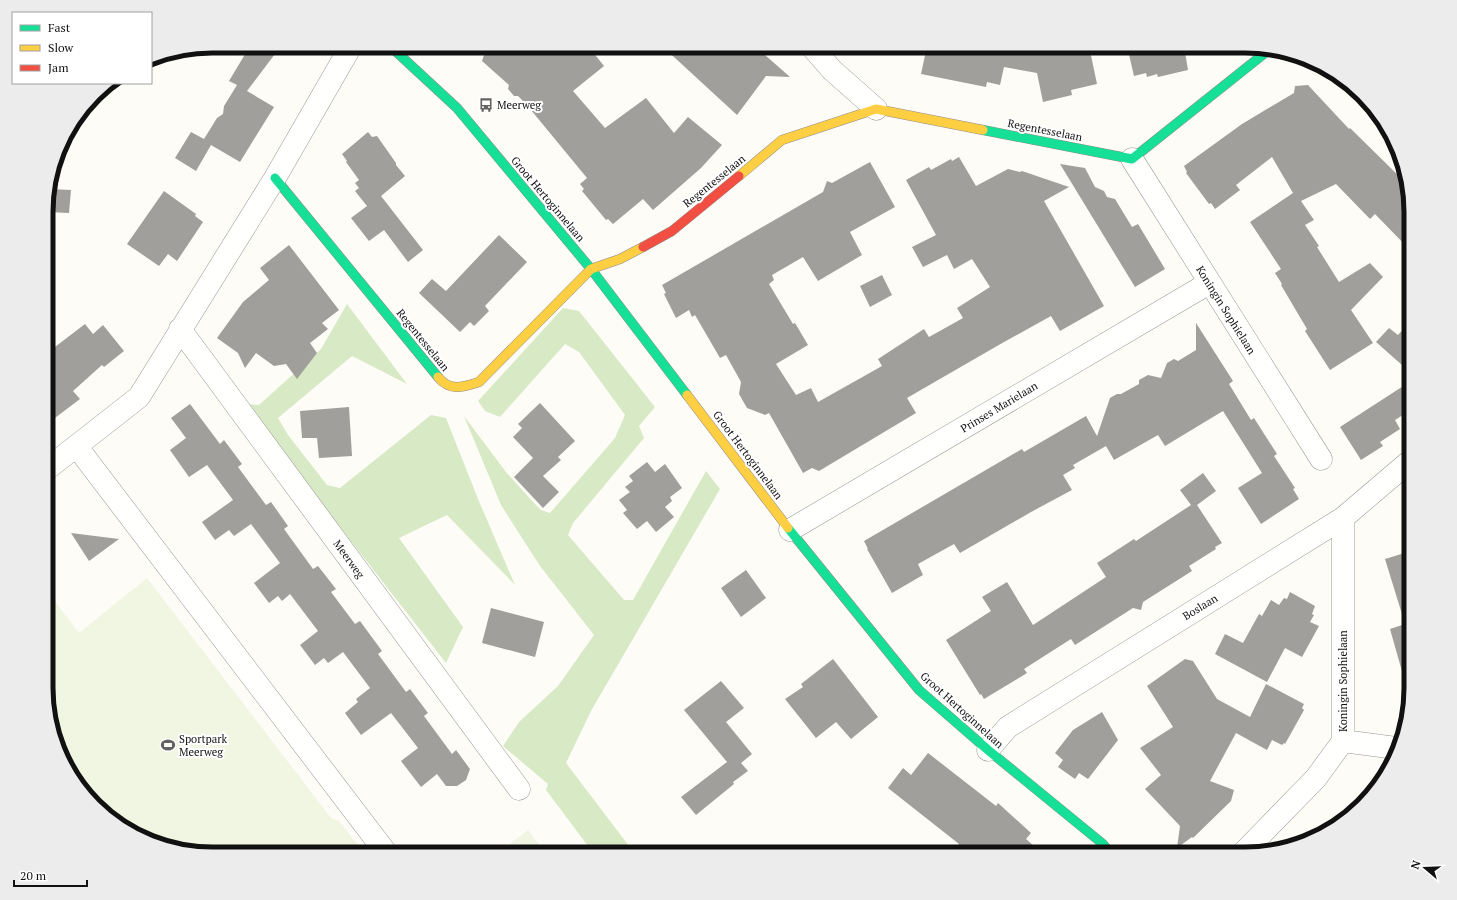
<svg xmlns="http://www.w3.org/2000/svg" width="1457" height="900" font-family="'PT Serif',serif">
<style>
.forest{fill:#d8eac5}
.pitch{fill:#f0f6e1}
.building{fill:#a19f9c}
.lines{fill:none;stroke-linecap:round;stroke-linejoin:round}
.street-casing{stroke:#979795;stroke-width:23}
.fast-casing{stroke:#8e8d8b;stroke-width:10}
.slow-casing{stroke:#8e8d8b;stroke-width:10}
.jam-casing{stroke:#8e8d8b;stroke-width:10}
.street{stroke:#fffffe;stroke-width:22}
.fast{stroke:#16e098;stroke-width:9}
.slow{stroke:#ffcf43;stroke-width:9}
.jam{stroke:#f24e42;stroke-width:9}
.labels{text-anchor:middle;stroke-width:4;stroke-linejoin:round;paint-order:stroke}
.poi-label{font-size:11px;fill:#111;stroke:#fff;text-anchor:start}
.street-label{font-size:11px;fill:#111;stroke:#fff}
.rim{fill:none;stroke:#111;stroke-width:5}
</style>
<rect width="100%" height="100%" fill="#fdfcf7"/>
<!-- forest -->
<path class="forest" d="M 347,304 L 407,384 L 352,356 L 278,418 L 288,435 L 327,485 L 340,488 L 431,415 L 446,418 L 478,499 L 515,585 L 447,515 L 399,538 L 463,627 L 446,663 L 244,404 L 259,405 L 321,349 Z
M 563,308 L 579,311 L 655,407 L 639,426 L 644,438 L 573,523 L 568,535 L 624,600 L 633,600 L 706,471 L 720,489 L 591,711 L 566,763 L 635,854 L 594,854 L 546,790 L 548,784 L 503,746 L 519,722 L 558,686 L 594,635 L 540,566 L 501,505 L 464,416 L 506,472 L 534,503 L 541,510 L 550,513 L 615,438 L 625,415 L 579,352 L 565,344 L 500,417 L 485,411 L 478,401 Z"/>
<!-- pitch -->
<path class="pitch" d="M 147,578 L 331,818 L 339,821 L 365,854 L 212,854 L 169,848 L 129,832 L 74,780 L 47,710 L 47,591 L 79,633 Z
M 528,830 L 546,854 L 497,854 Z"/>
<!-- building -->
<path class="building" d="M 250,46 L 281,46 L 247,91 L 274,107 L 240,162 L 211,145 L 196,171 L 175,158 L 191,132 L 204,139 L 217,118 L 223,114 L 224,106 L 237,85 L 229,81 Z
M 493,46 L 588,46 L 604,66 L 573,91 L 605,128 L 646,98 L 674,133 L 688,117 L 722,145 L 701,168 L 653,210 L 643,199 L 613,224 L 608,219 L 606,220 L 582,191 L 584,189 L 580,184 L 587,178 L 526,104 L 518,96 L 514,96 L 508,89 L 509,85 L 482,61 L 485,52 Z
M 662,46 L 773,46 L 765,55 L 790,77 L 766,76 L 737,115 Z
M 927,46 L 1089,46 L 1097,84 L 1071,90 L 1072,95 L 1043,102 L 1037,73 L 1004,67 L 1000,85 L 987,82 L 986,87 L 921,74 Z
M 1127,46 L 1184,46 L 1188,70 L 1158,77 L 1157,74 L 1147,77 L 1146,73 L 1134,76 Z
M 1308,85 L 1349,129 L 1350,128 L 1408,185 L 1411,201 L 1411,251 L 1375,214 L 1370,219 L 1336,184 L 1301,201 L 1314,220 L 1305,225 L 1319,246 L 1317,247 L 1339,282 L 1370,263 L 1383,277 L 1351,310 L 1373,343 L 1330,370 L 1305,331 L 1307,329 L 1281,285 L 1282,284 L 1275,273 L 1281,269 L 1250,222 L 1293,193 L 1272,157 L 1236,185 L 1240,190 L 1215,209 L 1211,203 L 1209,204 L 1186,173 L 1187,172 L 1184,166 L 1242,124 L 1294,93 L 1295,86 Z
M 368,132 L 372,137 L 377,136 L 396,163 L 396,165 L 405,176 L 381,196 L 423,250 L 408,262 L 384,230 L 369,241 L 351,218 L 367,206 L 355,191 L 359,188 L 355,183 L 359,180 L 346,162 L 347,161 L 342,154 Z
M 959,157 L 976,186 L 1008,169 L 1020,172 L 1022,171 L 1069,187 L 1044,201 L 1104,306 L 1060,331 L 1051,316 L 997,346 L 907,398 L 916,413 L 819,471 L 812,468 L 803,473 L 769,413 L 765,415 L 747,408 L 739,394 L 741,382 L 726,355 L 720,358 L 695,315 L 692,317 L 689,310 L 676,318 L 664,294 L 666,293 L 662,285 L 823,192 L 827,181 L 832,183 L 870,162 L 895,207 L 850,232 L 862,255 L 818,281 L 803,257 L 772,275 L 774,280 L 769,284 L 793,324 L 795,323 L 808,345 L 776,364 L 796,395 L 811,388 L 818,402 L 882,366 L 878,359 L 924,329 L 929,337 L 963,318 L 957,308 L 990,287 L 972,259 L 954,269 L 947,255 L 923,267 L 912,247 L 936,235 L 906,180 L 929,167 L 931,170 L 951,159 L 952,161 Z
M 1060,164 L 1085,168 L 1095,187 L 1104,191 L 1107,197 L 1115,199 L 1132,227 L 1138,224 L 1165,269 L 1135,287 Z
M 49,189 L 71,190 L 69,213 L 47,212 Z
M 164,191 L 196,214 L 195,216 L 203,222 L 177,261 L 168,254 L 159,266 L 127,244 Z
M 499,235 L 527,262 L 485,306 L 489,311 L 474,326 L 470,322 L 460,332 L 419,293 L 432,279 L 446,291 Z
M 289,245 L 339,310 L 322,323 L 328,329 L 310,343 L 317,353 L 297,379 L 286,364 L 274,366 L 256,353 L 245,368 L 238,353 L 217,338 L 243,302 L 269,280 L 260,268 Z
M 882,275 L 892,295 L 870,307 L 860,286 Z
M 1411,321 L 1411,373 L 1376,342 L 1389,328 L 1398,335 Z
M 1196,323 L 1233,381 L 1229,384 L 1251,420 L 1254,418 L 1277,454 L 1274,456 L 1295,488 L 1293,489 L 1299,499 L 1261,524 L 1238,488 L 1262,473 L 1223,411 L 1165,446 L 1158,435 L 1114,460 L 1106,446 L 1073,465 L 1075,468 L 1063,475 L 1072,490 L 1031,512 L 960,553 L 954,544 L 918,564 L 923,575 L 892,593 L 867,549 L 868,549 L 864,541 L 1022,449 L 1024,452 L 1086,416 L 1097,436 L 1110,398 L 1117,394 L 1121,394 L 1139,384 L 1139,380 L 1148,375 L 1161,378 L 1167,363 L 1174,359 L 1178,361 L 1196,350 Z
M 85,324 L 93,334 L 103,325 L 124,351 L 104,367 L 102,365 L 73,391 L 80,399 L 47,424 L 47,353 Z
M 1411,381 L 1411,410 L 1395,420 L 1400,429 L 1380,442 L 1383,446 L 1361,460 L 1340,427 Z
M 540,403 L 575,441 L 558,457 L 561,460 L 543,476 L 559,492 L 543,508 L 514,477 L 533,458 L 513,437 L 522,428 L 518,424 Z
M 190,404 L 220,444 L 224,440 L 242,464 L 238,467 L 266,505 L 271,502 L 288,526 L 284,529 L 313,569 L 318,566 L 336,589 L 331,592 L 355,624 L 360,621 L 382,651 L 378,654 L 406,692 L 410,689 L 428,713 L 424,716 L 452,754 L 456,750 L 470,769 L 466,780 L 457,786 L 446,786 L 437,774 L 421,787 L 401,761 L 418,748 L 391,713 L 361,735 L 345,713 L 358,702 L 356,699 L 370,688 L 343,652 L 328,663 L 324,658 L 315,665 L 300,645 L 318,631 L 290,594 L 282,601 L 278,596 L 269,603 L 254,583 L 280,563 L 251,524 L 234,536 L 229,530 L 215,540 L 202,522 L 233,500 L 207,465 L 189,477 L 170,450 L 186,438 L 171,418 Z
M 349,407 L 352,456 L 319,458 L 317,438 L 302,438 L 300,411 Z
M 647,462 L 655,472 L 665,464 L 682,488 L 670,497 L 672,501 L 665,507 L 674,517 L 656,532 L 647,521 L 637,529 L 623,513 L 627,510 L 619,500 L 630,492 L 625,487 L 633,481 L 629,476 Z
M 1203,473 L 1216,491 L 1197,505 L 1222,543 L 1215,547 L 1216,549 L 1189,566 L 1192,571 L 1143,602 L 1141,610 L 1133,608 L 1075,645 L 1071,639 L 1024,669 L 1027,673 L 984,699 L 981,694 L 980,695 L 946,640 L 991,611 L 982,597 L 1007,582 L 1033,625 L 1106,577 L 1097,563 L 1134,539 L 1136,541 L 1191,505 L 1180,490 Z
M 71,533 L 119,539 L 89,561 Z
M 1411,551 L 1411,681 L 1405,682 L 1390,629 L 1405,624 L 1385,559 Z
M 746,570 L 766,598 L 741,617 L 721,588 Z
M 1290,592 L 1315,606 L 1312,614 L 1314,615 L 1310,622 L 1319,626 L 1302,657 L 1285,648 L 1267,682 L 1215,654 L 1225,634 L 1243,643 L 1259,614 L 1262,616 L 1271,600 L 1279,605 L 1284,598 L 1287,599 Z
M 491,608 L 544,622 L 535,657 L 482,643 Z
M 833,659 L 878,717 L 851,739 L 836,722 L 816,738 L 785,699 L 803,687 L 801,684 Z
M 1185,659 L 1193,661 L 1217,699 L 1250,717 L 1266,684 L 1304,704 L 1302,708 L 1304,710 L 1285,744 L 1284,743 L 1282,745 L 1272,740 L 1267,750 L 1236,733 L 1210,781 L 1234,790 L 1231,801 L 1193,838 L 1192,837 L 1177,848 L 1180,826 L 1145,789 L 1161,775 L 1140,748 L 1173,727 L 1147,686 Z
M 721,681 L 744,708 L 726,722 L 752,754 L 741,763 L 748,771 L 733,782 L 734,784 L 696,815 L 681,797 L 727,762 L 684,710 Z
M 1102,712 L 1118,740 L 1088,779 L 1079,773 L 1075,779 L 1058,767 L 1063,760 L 1055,753 L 1073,730 Z
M 928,753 L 996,806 L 998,803 L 1031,833 L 1026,839 L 1043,854 L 950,854 L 959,844 L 888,788 L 903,768 L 911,775 Z"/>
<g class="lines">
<defs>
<path id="street" d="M 811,46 L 832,70 L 876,109
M 1132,159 L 1321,459
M 180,329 L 519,789
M 77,447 L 387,854
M 47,469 L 139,397 L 275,178 L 351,46
M 790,530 L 1209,283
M 1343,741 L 1396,748
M 988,750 L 1008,727 L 1343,518 L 1411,460
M 1242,854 L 1316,778 L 1343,741 L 1343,518"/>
<path id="fast" d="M 390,46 L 457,108 L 591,269 L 687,395
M 983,130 L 1132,159 L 1270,49
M 275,178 L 438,377
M 788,528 L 919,690 L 988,750 L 1103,844 L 1111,854"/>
<path id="slow" d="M 739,176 L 782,140 L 876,109 L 983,130
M 438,377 C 450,392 463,387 479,382 L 591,269 L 620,259 L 643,247
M 687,395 L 788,528"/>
<path id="jam" d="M 643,247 L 672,231 L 739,176"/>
</defs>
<!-- street casing -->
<use href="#street" class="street-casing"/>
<!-- fast casing -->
<use href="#fast" class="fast-casing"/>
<!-- slow casing -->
<use href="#slow" class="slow-casing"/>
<!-- jam casing -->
<use href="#jam" class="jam-casing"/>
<!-- street -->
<use href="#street" class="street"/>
<!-- fast -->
<use href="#fast" class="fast"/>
<!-- slow -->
<use href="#slow" class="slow"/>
<!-- jam -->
<use href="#jam" class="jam"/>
</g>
<!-- icons -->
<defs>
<symbol id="bus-bare" viewBox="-9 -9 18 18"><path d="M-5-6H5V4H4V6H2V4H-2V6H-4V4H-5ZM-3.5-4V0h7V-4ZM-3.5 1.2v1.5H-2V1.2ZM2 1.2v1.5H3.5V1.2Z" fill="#646362" stroke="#fff" stroke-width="2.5" paint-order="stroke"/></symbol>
<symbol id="stadium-bare" viewBox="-9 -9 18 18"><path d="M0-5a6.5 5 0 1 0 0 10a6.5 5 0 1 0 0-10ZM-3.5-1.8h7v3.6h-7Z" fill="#646362" stroke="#fff" stroke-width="2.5" paint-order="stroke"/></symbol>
</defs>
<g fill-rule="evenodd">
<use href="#bus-bare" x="476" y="95" width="20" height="20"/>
<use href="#stadium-bare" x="158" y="735" width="20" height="20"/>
</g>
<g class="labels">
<!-- poi labels -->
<g class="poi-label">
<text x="497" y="109">Meerweg</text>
<text x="179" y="743">Sportpark<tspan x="179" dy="13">Meerweg</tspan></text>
</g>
<!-- street labels -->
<g class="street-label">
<text transform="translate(1045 130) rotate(11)" y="4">Regentesselaan</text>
<text transform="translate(714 181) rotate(-39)" y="4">Regentesselaan</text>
<text transform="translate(548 199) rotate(50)" y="4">Groot Hertoginnelaan</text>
<text transform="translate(1226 310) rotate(58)" y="4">Koningin Sophielaan</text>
<text transform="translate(423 340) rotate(51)" y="4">Regentesselaan</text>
<text transform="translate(999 407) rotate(-31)" y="4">Prinses Marielaan</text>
<text transform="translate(748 455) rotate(53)" y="4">Groot Hertoginnelaan</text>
<text transform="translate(349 559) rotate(54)" y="4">Meerweg</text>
<text transform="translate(1200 607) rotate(-32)" y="4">Boslaan</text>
<text transform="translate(1343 681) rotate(-90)" y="4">Koningin Sophielaan</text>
<text transform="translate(962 710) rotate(42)" y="4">Groot Hertoginnelaan</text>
</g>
</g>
<!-- crop -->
<path d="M0 0H1457V900H0ZM212 53H1245A159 159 0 0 1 1404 212V688A159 159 0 0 1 1245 847H212A159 159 0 0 1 53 688V212A159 159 0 0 1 212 53Z" fill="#ececec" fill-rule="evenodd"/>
<path class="rim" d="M212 53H1245A159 159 0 0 1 1404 212V688A159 159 0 0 1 1245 847H212A159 159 0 0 1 53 688V212A159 159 0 0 1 212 53Z"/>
<!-- legend -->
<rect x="12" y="12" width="140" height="72" fill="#ffffff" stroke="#a0a0a0"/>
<rect x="20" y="25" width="20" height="6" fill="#16e098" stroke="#a0a0a0"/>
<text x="48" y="32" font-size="12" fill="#111111">Fast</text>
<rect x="20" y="45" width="20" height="6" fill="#ffcf43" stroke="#a0a0a0"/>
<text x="48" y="52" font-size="12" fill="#111111">Slow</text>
<rect x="20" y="65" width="20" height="6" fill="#f24e42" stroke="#a0a0a0"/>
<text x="48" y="72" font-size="12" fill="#111111">Jam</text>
<!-- north arrow -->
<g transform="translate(1425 868) rotate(289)" stroke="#ffffff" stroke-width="3" paint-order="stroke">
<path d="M0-3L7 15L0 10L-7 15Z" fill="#111111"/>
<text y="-6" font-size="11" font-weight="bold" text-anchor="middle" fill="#111111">N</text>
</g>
<!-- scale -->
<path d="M14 880v6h73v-6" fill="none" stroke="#111111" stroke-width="2"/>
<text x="20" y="880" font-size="12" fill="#111111" stroke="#ffffff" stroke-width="3" paint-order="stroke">20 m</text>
</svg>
